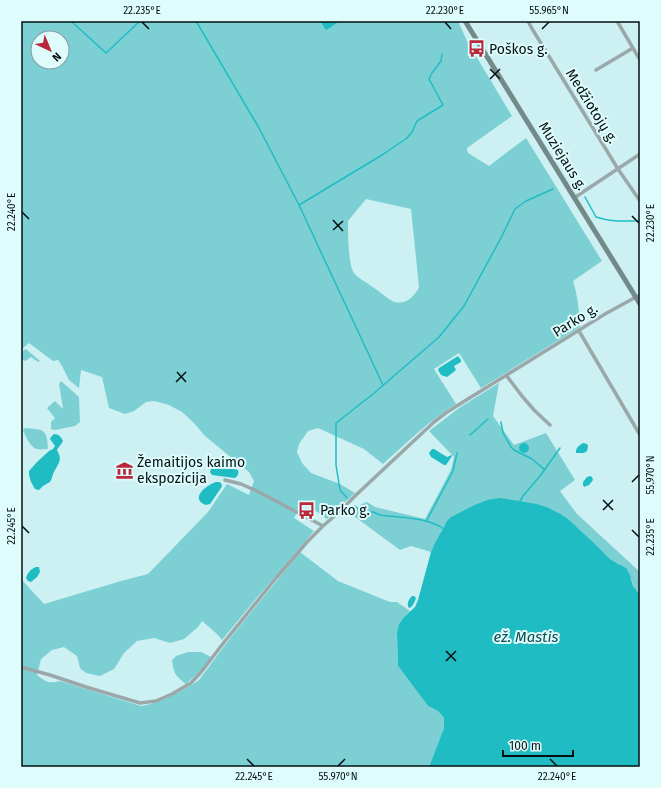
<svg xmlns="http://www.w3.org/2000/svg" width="661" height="788" font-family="'Fira Sans',sans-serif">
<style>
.green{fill:#7cd0d4;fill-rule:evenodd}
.water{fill:#20bcc4}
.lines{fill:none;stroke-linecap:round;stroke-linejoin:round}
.stream{stroke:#20bcc4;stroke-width:1.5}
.street{stroke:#9aa8a9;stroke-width:3.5}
.secondary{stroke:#74898a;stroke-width:5}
.ticks{fill:none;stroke:#040f10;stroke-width:1.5}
.labels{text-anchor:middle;stroke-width:4;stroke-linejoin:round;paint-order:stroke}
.poi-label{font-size:14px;fill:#040f10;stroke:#dffcfd;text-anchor:start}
.street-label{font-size:14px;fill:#040f10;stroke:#dffcfd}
.water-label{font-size:15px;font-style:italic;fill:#0e4c4f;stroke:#dffcfd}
.neatline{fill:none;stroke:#040f10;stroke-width:1.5}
.ticks-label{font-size:10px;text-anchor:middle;fill:#040f10}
</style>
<rect width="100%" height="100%" fill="#cdf0f2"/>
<!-- green -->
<path class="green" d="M 21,21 L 320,21 L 325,29 L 327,30 L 340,21 L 458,21 L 467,41 L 512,116 L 467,148 L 467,150 L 468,153 L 489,166 L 526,138 L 602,261 L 573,281 C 578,296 579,311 580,327 L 481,388 L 459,353 L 434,369 L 456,404 C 429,420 407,443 383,464 L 364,449 L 318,428 L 308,431 L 299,444 L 297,452 L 302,463 L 311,473 L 340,484 L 355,493 L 327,519 L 303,502 L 294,518 L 314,531 L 255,600 L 222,640 L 217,634 L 202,621 L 198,627 L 184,639 L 170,643 L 154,638 L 137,641 L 124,653 L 114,669 L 100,676 L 86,673 L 80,668 L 77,656 L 64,647 L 52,650 L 41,659 L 37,675 C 46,682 49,684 60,681 L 141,706 C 158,704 185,690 199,680 L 231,637 L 300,552 L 338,581 L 390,602 L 397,602 L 410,611 L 404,617 L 399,624 L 397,632 L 398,666 L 428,706 L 438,711 L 444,718 L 444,728 L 429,767 L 21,767 L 21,579 L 44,604 L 121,581 L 148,574 L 208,512 L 227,484 L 249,495 L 254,481 L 249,472 L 205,436 L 193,422 L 182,412 L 169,405 L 154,401 L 146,402 L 134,411 L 125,414 L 109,408 L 102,377 L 81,370 L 79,388 L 69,380 L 62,366 L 58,360 L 53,361 L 29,343 L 21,350 ZM 38,38 L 62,38 L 62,62 L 38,62 ZM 366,199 L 411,209 L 419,287 C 415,296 406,305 395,302 C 390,301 379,291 374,288 C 369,284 358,278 354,273 C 348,265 348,232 348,221 Z
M 26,349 L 40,361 L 38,362 L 31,357 L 27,360 L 24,361 L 21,357 L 21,352 Z
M 61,381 L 79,397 L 80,422 L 75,426 L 55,430 L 51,429 L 51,422 L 55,418 L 47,408 L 55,401 L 63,409 L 59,384 Z
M 499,383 L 493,416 L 514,445 L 546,433 L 575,480 L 560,491 L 568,502 L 577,514 L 640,572 L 640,595 L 633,586 L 632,580 L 620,564 L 610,559 L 567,518 L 559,513 L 547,507 L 537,504 L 487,500 L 474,505 L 451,517 L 443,528 L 431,552 L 411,546 L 400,550 L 347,511 L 350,507 L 355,510 L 362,504 L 367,502 L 375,507 L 425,519 L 451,470 L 454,457 L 429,431 L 459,408 Z
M 25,428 C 44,430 47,428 48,449 C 45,449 41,450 37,449 C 31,448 25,436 23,430 Z
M 188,652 L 201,652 L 211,657 L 201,670 L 186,684 C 175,675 174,674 172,660 L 176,656 Z"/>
<!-- water -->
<path class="water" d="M 320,21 L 340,21 L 327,30 L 325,29 Z
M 458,356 L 461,360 L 461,362 L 454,366 L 456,370 L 447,377 L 441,375 L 438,370 L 439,368 Z
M 54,434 C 59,434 61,437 63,441 C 61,445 59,446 57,450 C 63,460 58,464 54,472 C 52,476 52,479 50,482 L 43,486 L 39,490 L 35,489 L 31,482 L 29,475 L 29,471 L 37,462 L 49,451 L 53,449 L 55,446 L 50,439 L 51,437 Z
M 583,443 L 587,444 L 588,446 L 587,451 L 584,453 L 576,453 C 575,448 580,445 583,443 Z
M519 448a5 5 0 1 1 10 0a5 5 0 1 1-10 0Z
M 432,449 L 434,449 L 447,457 L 452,455 L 452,456 L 446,465 L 444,465 L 431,457 L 429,453 Z
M 214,461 L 218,463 C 224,472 229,467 238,470 C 239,473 238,476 235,478 L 212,475 L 210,472 L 213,462 Z
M 590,476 L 592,477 L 593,480 L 589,485 L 584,487 L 583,485 L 583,482 L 587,477 Z
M 216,482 L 219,482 L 221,483 L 222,486 L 221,488 L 210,504 L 206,505 C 189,499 206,485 216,482 Z
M 500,498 L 537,504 L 547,507 L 559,513 L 567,518 L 596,545 L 610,559 L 626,568 L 630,575 L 633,586 L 640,595 L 640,767 L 429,767 L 444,728 L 444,718 L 438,711 L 428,706 L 398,666 L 397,632 L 399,624 L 404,617 L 415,607 L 418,600 L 431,552 L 435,543 L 447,521 L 451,517 L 474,505 L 487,500 Z
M 36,567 L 39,567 L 40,572 L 37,577 L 31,582 L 28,581 L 26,578 C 28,572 31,569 36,567 Z
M 412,596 L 414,596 L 416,598 C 415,601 413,607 409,608 C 406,604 409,599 412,596 Z"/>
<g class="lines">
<!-- stream -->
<path class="stream" d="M 71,21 L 106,53 L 140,21
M 196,21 L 259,128 L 299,205
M 585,197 L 596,217 C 610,222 625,221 640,221
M 383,385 L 299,205 L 382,155 L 407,138 L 412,132 L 417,121 L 443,105 L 429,79 L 432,73 L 441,61 L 442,54
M 501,422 L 503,433 L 511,447 L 514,450 L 532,459 L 545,470
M 470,435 L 488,419
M 347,498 L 340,490 L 336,465 L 336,423 L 373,394 L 439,337 L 464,306 L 502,236 L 515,209 L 526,201 L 553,189
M 520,501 L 523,496 L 540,476 L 560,448
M 355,506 L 360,511 L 364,512 L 373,512 L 380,515 C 400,518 427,517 444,529
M 427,520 L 453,471 L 457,453"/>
<!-- street -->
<path class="street" d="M 528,21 L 531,27 L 618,169 L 640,201
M 617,21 L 640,60
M 596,70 L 633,48
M 574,198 L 640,154
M 579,331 L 640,435
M 506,375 L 522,396 L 534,410 L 550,425
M 225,480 L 241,484 L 257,491 L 323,526
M 21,667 L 50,675 L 86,687 L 140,703 L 156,701 L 172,694 L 191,683 L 202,671 L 225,641 L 276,578 L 307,542 L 323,526 L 338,513 L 356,495 L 434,422 L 447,412 L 605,314 L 636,297 L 640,295"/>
<!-- secondary -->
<path class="secondary" d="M 465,21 L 640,304"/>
</g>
<!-- ticks -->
<path class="ticks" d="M 142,22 L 149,29M 445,22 L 451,29M 542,29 L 549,22M 490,69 L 500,79M 490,79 L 500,69M 22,212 L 29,219M 632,216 L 639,223M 333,220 L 343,231M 333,230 L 343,221M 177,372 L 186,382M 176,382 L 186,372M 632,482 L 639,475M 603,500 L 613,510M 603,510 L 613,500M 22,526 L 29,533M 632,530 L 639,537M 446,651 L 456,661M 446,661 L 456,651M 247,759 L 254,766M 550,759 L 557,766M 338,766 L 345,759"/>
<!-- icons -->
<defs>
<symbol id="bus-bare" viewBox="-9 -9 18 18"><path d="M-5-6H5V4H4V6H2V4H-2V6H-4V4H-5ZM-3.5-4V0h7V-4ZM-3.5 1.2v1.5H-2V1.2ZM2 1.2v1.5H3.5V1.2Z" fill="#ba293a" stroke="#dffcfd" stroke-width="2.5" paint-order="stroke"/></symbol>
<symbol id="museum-bare" viewBox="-9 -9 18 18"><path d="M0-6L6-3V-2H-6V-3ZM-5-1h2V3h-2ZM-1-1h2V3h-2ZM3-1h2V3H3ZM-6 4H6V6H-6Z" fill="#ba293a" stroke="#dffcfd" stroke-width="2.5" paint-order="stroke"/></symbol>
</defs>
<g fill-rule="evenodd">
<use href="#bus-bare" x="464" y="36" width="25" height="25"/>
<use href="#museum-bare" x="112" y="458" width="25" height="25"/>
<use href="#bus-bare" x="294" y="498" width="25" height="25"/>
</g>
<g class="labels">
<!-- poi labels -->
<g class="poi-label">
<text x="489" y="54">Poškos g.</text>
<text x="137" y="467">Žemaitijos kaimo<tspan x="137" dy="16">ekspozicija</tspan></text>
<text x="320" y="515">Parko g.</text>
</g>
<!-- street labels -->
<g class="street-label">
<text transform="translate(592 106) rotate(58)" y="5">Medžiotojų g.</text>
<text transform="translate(563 156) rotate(58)" y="5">Muziejaus g.</text>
<text transform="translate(575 320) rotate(-32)" y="5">Parko g.</text>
</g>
<!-- water labels -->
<g class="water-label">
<text x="526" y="642">ež. Mastis</text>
</g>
</g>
<!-- border -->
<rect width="661" height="788" fill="none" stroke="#dffcfd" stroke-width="44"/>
<!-- north arrow -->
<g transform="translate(50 50) rotate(136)"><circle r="19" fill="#dffcfd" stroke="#879d9e"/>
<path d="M0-3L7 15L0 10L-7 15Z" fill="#ba293a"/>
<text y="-6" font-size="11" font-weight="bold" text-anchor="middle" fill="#040f10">N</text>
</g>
<!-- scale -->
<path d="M503 750v6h70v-6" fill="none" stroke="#040f10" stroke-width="2"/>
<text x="509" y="750" font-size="12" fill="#040f10" stroke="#dffcfd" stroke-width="3" paint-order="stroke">100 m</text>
<rect x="22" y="22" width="617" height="744" class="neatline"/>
<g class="ticks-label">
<text x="142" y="14">22.235°E</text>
<text x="445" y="14">22.230°E</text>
<text x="549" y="14">55.965°N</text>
<text transform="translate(11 212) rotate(-90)" y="4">22.240°E</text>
<text transform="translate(650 223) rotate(-90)" y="4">22.230°E</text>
<text transform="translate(650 475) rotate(-90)" y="4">55.970°N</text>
<text transform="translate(11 526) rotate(-90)" y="4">22.245°E</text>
<text transform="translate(650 537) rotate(-90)" y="4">22.235°E</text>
<text x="254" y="780">22.245°E</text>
<text x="338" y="780">55.970°N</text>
<text x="557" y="780">22.240°E</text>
</g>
</svg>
